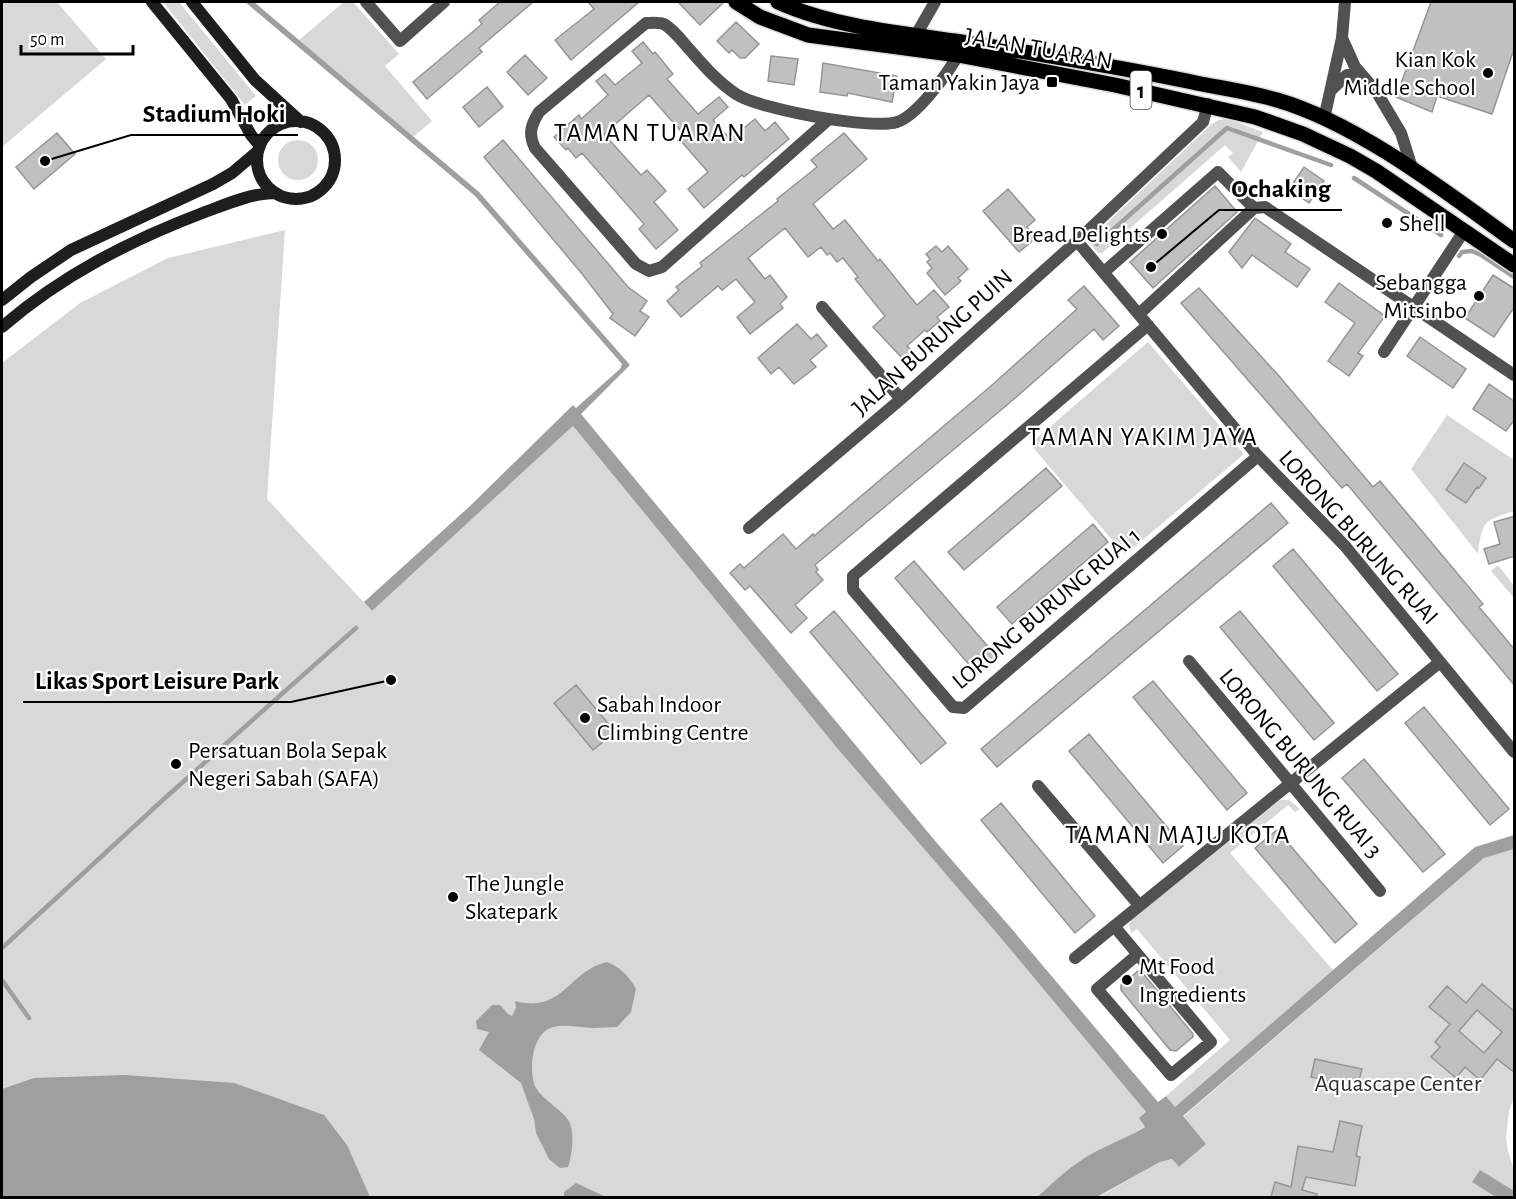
<svg xmlns="http://www.w3.org/2000/svg" width="1516" height="1199" font-family="'Alegreya Sans',sans-serif">
<style>
.green{fill:#d8d8d8}
.water{fill:#9f9f9f}
.lines{fill:none;stroke-linecap:round;stroke-linejoin:round}
.stream{stroke:#9f9f9f;stroke-width:4.5}
.building{fill:#c0c0c0;stroke:#959595;stroke-width:1.5;fill-rule:evenodd}
.primary-casing{stroke:#dbdbdb;stroke-width:18}
.minor{stroke:#515151;stroke-width:12}
.secondary{stroke:#1e1e1e;stroke-width:12}
.primary{stroke:#000;stroke-width:15}
.poi-dot{fill:#000;stroke:#fff;stroke-width:2}
.labels{text-anchor:middle;stroke-width:4.5;stroke-linejoin:round;paint-order:stroke}
.shield{fill:#fff;stroke:#4c4c4c;stroke-width:1.5}
.shield-label{font-size:22px;font-weight:bold;fill:#000}
.street-label{font-size:24px;fill:#000;stroke:#fff}
.poi-label{font-size:24px;fill:#000;stroke:#fff;text-anchor:start}
.park-label{font-size:24px;fill:#2f2f2f;stroke:#fff}
.neighbourhood-label{font-size:26px;letter-spacing:1.5px;fill:#000;stroke:#fff}
.leader{fill:none;stroke:#000;stroke-width:2}
.callout-dot{fill:#000;stroke:#fff;stroke-width:2}
.callout-label{font-size:26px;text-anchor:middle;font-weight:bold;fill:#000;stroke:#fff;stroke-width:4.5;stroke-linejoin:round;paint-order:stroke}
</style>
<rect width="100%" height="100%" fill="#fff"/>
<!-- green -->
<path class="green" d="M 2,2 L 57,2 L 106,59 L 2,147 Z
M 163,2 L 179,2 L 256,96 L 245,105 Z
M 344,2 L 353,2 L 399,54 L 385,66 L 432,121 L 413,137 L 299,40 Z
M 1228,119 L 1263,132 L 1241,172 L 1228,157 L 1233,153 L 1225,145 L 1102,253 L 1098,253 L 1090,243 L 1090,239 L 1212,124 L 1218,120 Z
M278 160a20 20 0 1 1 40 0a20 20 0 1 1-40 0Z
M 285,230 L 267,499 L 372,611 L 573,426 L 837,748 L 1000,937 L 1146,1112 L 1146,1126 C 1123,1140 1098,1148 1076,1164 C 1062,1173 1050,1186 1037,1197 L 2,1198 L 2,363 L 80,303 L 168,258 Z
M 1148,342 L 1244,454 L 1125,555 L 1030,444 Z
M 1447,415 L 1514,460 L 1514,511 C 1484,521 1482,520 1478,554 L 1411,469 Z
M 1498,565 L 1514,586 L 1514,598 L 1491,571 Z
M 1280,800 L 1289,800 L 1300,809 L 1295,812 L 1288,805 L 1230,853 L 1333,970 L 1175,1107 L 1166,1096 L 1230,1040 L 1137,929 L 1131,933 L 1129,925 L 1132,919 Z
M 1514,849 L 1514,1097 L 1509,1111 L 1506,1138 L 1508,1151 L 1514,1171 L 1514,1197 L 1097,1198 L 1160,1162 L 1172,1159 L 1179,1167 L 1205,1144 L 1183,1117 L 1484,858 Z"/>
<!-- water -->
<path class="water" d="M 245,2 L 254,2 L 479,192 L 630,365 L 581,414 L 936,842 L 1011,928 L 1158,1102 L 1166,1096 L 1175,1107 L 1475,847 L 1514,835 L 1514,849 L 1484,858 L 1183,1116 L 1206,1144 L 1179,1167 L 1172,1159 L 1160,1162 L 1097,1197 L 1037,1197 C 1050,1186 1062,1173 1076,1164 C 1097,1148 1123,1140 1145,1127 L 1139,1118 L 1146,1112 L 1000,937 L 837,748 L 573,426 L 372,611 L 364,602 L 470,506 L 573,405 L 576,408 L 620,369 L 622,364 L 475,196 Z
M 607,962 C 620,967 629,976 636,989 L 631,1012 L 617,1027 C 609,1027 602,1028 594,1028 C 564,1026 540,1017 533,1056 C 531,1064 532,1082 536,1088 C 543,1100 563,1111 569,1121 C 575,1133 572,1155 568,1167 L 560,1168 L 549,1159 L 536,1133 L 534,1119 L 521,1083 L 479,1050 L 489,1032 L 477,1029 L 476,1021 L 492,1005 L 500,1005 L 508,1014 L 512,1016 L 516,1008 L 515,1001 C 563,1014 568,971 607,962 Z
M 125,1075 L 234,1083 L 324,1115 L 347,1145 L 370,1197 L 2,1197 L 2,1089 L 34,1078 Z
M 1480,1170 L 1514,1191 L 1512,1197 L 1496,1197 L 1472,1182 Z
M 576,1183 L 606,1197 L 564,1197 L 564,1192 Z"/>
<g class="lines">
<!-- stream -->
<path class="stream" d="M 1354,178 L 1441,235
M 1097,244 L 1227,128 L 1331,165
M 1459,256 L 1462,252 L 1472,251 L 1481,255 L 1514,277
M 2,948 L 165,798 L 356,628
M 2,980 L 29,1018"/>
</g>
<!-- building -->
<path class="building" d="M 500,2 L 533,2 L 479,48 L 482,52 L 427,99 L 413,82 L 482,24 L 479,20 Z
M 588,2 L 639,2 L 571,60 L 555,40 L 594,9 Z
M 678,2 L 724,2 L 700,25 Z
M 1431,2 L 1515,2 L 1515,46 L 1492,114 L 1437,96 L 1432,112 L 1396,97 Z
M 736,22 L 759,44 L 745,58 L 740,58 L 732,50 L 729,53 L 717,41 Z
M 643,42 L 653,54 L 655,52 L 673,74 L 667,79 L 698,114 L 719,97 L 728,107 L 713,120 L 730,139 L 755,119 L 765,131 L 775,122 L 789,139 L 744,177 L 742,175 L 704,208 L 688,189 L 708,172 L 681,141 L 686,137 L 649,95 L 604,134 L 641,175 L 647,170 L 666,191 L 654,202 L 678,230 L 656,249 L 639,229 L 644,224 L 582,153 L 576,158 L 568,148 L 566,150 L 554,137 L 579,115 L 581,119 L 608,95 L 596,81 L 605,74 L 615,85 L 642,63 L 632,51 Z
M 525,55 L 547,78 L 528,95 L 507,72 Z
M 771,56 L 798,59 L 794,85 L 768,81 Z
M 823,63 L 897,76 L 892,102 L 848,93 L 847,96 L 820,92 Z
M 487,87 L 503,107 L 479,127 L 463,107 Z
M 57,133 L 75,154 L 34,189 L 16,167 Z
M 844,133 L 867,159 L 813,204 L 833,229 L 845,220 L 878,261 L 880,259 L 917,305 L 934,290 L 949,307 L 937,317 L 940,321 L 927,332 L 925,330 L 907,346 L 912,351 L 903,359 L 873,327 L 885,316 L 855,279 L 858,277 L 843,258 L 837,262 L 830,253 L 827,255 L 821,247 L 808,257 L 785,228 L 748,258 L 765,279 L 770,275 L 787,297 L 780,304 L 783,308 L 750,334 L 737,317 L 755,302 L 736,279 L 722,290 L 718,286 L 681,317 L 667,301 L 679,290 L 676,287 L 702,266 L 700,263 L 778,201 L 777,199 L 817,167 L 811,160 Z
M 503,140 L 628,287 L 647,301 L 640,311 L 649,317 L 635,336 L 610,318 L 613,314 L 583,275 L 484,157 Z
M 1304,167 L 1324,181 L 1309,203 L 1289,189 Z
M 1215,186 L 1237,212 L 1153,288 L 1130,262 Z
M 1008,189 L 1035,220 L 1027,227 L 1036,238 L 1019,252 L 983,211 Z
M 1255,218 L 1291,244 L 1285,252 L 1310,269 L 1297,287 L 1252,255 L 1242,268 L 1229,252 Z
M 936,246 L 942,252 L 948,246 L 968,269 L 958,278 L 961,281 L 945,295 L 927,273 L 932,268 L 927,262 L 930,259 L 926,254 Z
M 1493,275 L 1515,289 L 1515,306 L 1494,337 L 1465,318 Z
M 1339,283 L 1385,316 L 1358,353 L 1363,356 L 1349,376 L 1328,361 L 1355,323 L 1325,302 Z
M 1084,286 L 1119,326 L 1103,340 L 1094,329 L 1007,405 L 815,565 L 818,570 L 816,572 L 823,580 L 795,605 L 807,618 L 791,633 L 750,586 L 745,590 L 730,573 L 740,564 L 744,568 L 783,534 L 796,549 L 813,534 L 814,536 L 991,386 L 1077,309 L 1068,300 Z
M 1199,288 L 1279,376 L 1373,487 L 1380,481 L 1483,604 L 1479,607 L 1515,650 L 1515,686 L 1347,484 L 1342,488 L 1181,303 Z
M 797,324 L 811,339 L 817,334 L 827,346 L 810,360 L 816,367 L 794,384 L 779,367 L 771,374 L 758,358 Z
M 1420,337 L 1466,369 L 1453,388 L 1407,356 Z
M 1489,384 L 1515,402 L 1515,419 L 1506,431 L 1473,409 Z
M 1464,463 L 1486,478 L 1479,488 L 1477,487 L 1466,503 L 1446,490 Z
M 1046,468 L 1062,486 L 964,570 L 948,552 Z
M 1271,503 L 1288,523 L 997,767 L 981,749 Z
M 1515,516 L 1515,556 L 1489,564 L 1484,549 L 1500,544 L 1494,522 Z
M 1093,524 L 1108,542 L 1012,624 L 997,607 Z
M 1293,549 L 1398,674 L 1377,691 L 1273,566 Z
M 914,561 L 997,657 L 977,674 L 895,578 Z
M 834,611 L 946,743 L 921,764 L 810,632 Z
M 1240,611 L 1334,723 L 1314,740 L 1220,627 Z
M 1153,681 L 1247,793 L 1227,810 L 1133,697 Z
M 576,685 L 615,732 L 593,750 L 554,703 Z
M 1424,707 L 1509,809 L 1490,825 L 1405,723 Z
M 1089,734 L 1183,846 L 1163,863 L 1069,751 Z
M 1364,759 L 1445,854 L 1423,872 L 1342,778 Z
M 1001,803 L 1095,916 L 1075,933 L 981,820 Z
M 1277,830 L 1357,924 L 1335,943 L 1255,848 Z
M 1138,971 L 1141,971 L 1193,1034 L 1193,1037 L 1176,1051 L 1170,1050 L 1121,990 L 1121,985 Z
M 1482,984 L 1515,1012 L 1515,1073 L 1497,1059 L 1480,1080 L 1465,1067 L 1456,1078 L 1431,1057 L 1440,1047 L 1435,1042 L 1450,1024 L 1429,1007 L 1447,986 L 1466,1003 ZM 1477,1010 L 1502,1032 L 1484,1053 L 1459,1031 Z
M 1315,1059 L 1362,1069 L 1357,1088 L 1311,1077 Z
M 1340,1121 L 1362,1126 L 1356,1156 L 1360,1157 L 1355,1186 L 1306,1177 L 1302,1190 L 1317,1194 L 1316,1197 L 1271,1197 L 1275,1182 L 1291,1187 L 1298,1146 L 1333,1152 Z"/>
<g class="lines">
<defs>
<path id="primary" d="M 736,2 L 760,17 L 808,35 L 958,55 L 1115,85 L 1255,117 L 1303,134 L 1350,156 L 1376,171 L 1514,265
M 778,2 C 831,26 897,33 955,41 C 1034,53 1113,66 1192,82 C 1220,88 1249,92 1277,100 C 1357,123 1446,192 1514,241"/>
</defs>
<!-- primary casing -->
<use href="#primary" class="primary-casing"/>
<!-- minor -->
<path class="minor" d="M 366,2 L 400,41 L 444,2
M 916,35 L 935,2
M 1342,38 L 1355,67 L 1376,91 L 1401,133 L 1413,171
M 1331,90 L 1347,75 L 1352,76 L 1365,84
M 829,119 L 662,267 L 649,271 L 636,264 L 535,148 C 528,134 531,125 539,112 L 646,23 C 651,23 659,22 664,24 C 674,30 682,41 690,50 C 704,66 718,82 736,94 C 758,109 871,130 897,122 C 917,116 948,73 958,55
M 1324,119 L 1342,38 L 1345,2
M 1077,241 L 1258,456 L 1345,546 L 1514,752
M 1104,272 L 1218,172 L 1254,208
M 822,307 L 901,399
M 1139,314 L 1254,208 L 1265,207 L 1514,375
M 1148,325 L 853,576 L 853,590 L 953,707 L 964,708 L 1258,456
M 1384,352 L 1464,231
M 749,528 L 901,399 L 1077,241 L 1203,122 L 1208,104
M 1189,661 L 1380,891
M 1038,786 L 1139,905
M 1114,926 L 1211,1042 L 1171,1075 L 1097,989 L 1137,955
M 1075,958 L 1440,662"/>
<!-- secondary -->
<path class="secondary" d="M 152,2 L 231,99 L 251,135 L 260,146
M 192,2 L 255,80 L 301,122
M257 160a39 39 0 1 1 78 0a39 39 0 1 1-78 0Z
M 2,300 L 31,277 L 71,250 L 213,184 L 232,173 L 258,151
M 2,327 C 62,275 131,240 205,212 C 227,204 252,193 276,193"/>
<!-- primary -->
<use href="#primary" class="primary"/>
</g>
<!-- markers -->
<g class="poi-dot">
<circle cx="1488" cy="73" r="6"/>
<rect x="1046" y="76" width="12" height="12" rx="3"/>
<circle cx="1387" cy="223" r="6"/>
<circle cx="1162" cy="234" r="6"/>
<circle cx="1479" cy="296" r="6"/>
<circle cx="585" cy="718" r="6"/>
<circle cx="176" cy="764" r="6"/>
<circle cx="453" cy="897" r="6"/>
<circle cx="1127" cy="980" r="6"/>
</g>
<g class="labels">
<!-- shield labels -->
<rect class="shield" x="1130.5" y="71" width="21" height="38" rx="4.5"/>
<g class="shield-label">
<text x="1141" y="98">1</text>
</g>
<!-- street labels -->
<g class="street-label">
<text transform="translate(1039 48) rotate(10)" y="8">JALAN TUARAN</text>
<text transform="translate(932 342) rotate(-42)" y="8">JALAN BURUNG PUIN</text>
<text transform="translate(1359 537) rotate(48)" y="8">LORONG BURUNG RUAI</text>
<text transform="translate(1046 608) rotate(-40)" y="8">LORONG BURUNG RUAI 1</text>
<text transform="translate(1301 763) rotate(50)" y="8">LORONG BURUNG RUAI 3</text>
</g>
<!-- poi labels -->
<g class="poi-label">
<text x="1476" y="67" text-anchor="end">Kian Kok<tspan x="1476" dy="28">Middle School</tspan></text>
<text x="1040" y="90" text-anchor="end">Taman Yakin Jaya</text>
<text x="1399" y="231">Shell</text>
<text x="1150" y="242" text-anchor="end">Bread Delights</text>
<text x="1467" y="290" text-anchor="end">Sebangga<tspan x="1467" dy="28">Mitsinbo</tspan></text>
<text x="597" y="712">Sabah Indoor<tspan x="597" dy="28">Climbing Centre</tspan></text>
<text x="188" y="758">Persatuan Bola Sepak<tspan x="188" dy="28">Negeri Sabah (SAFA)</tspan></text>
<text x="465" y="891">The Jungle<tspan x="465" dy="28">Skatepark</tspan></text>
<text x="1139" y="974">Mt Food<tspan x="1139" dy="28">Ingredients</tspan></text>
</g>
<!-- park labels -->
<g class="park-label">
<text x="1398" y="1091">Aquascape Center</text>
</g>
<!-- neighbourhood labels -->
<g class="neighbourhood-label">
<text x="650" y="141">TAMAN TUARAN</text>
<text x="1143" y="445">TAMAN YAKIM JAYA</text>
<text x="1178" y="843">TAMAN MAJU KOTA</text>
</g>
</g>
<!-- callouts -->
<path class="leader" d="M45 161L131 135H298M1151 267L1219 210H1342M391 680L291 702H23"/>
<g class="callout-dot">
<circle cx="45" cy="161" r="6"/>
<circle cx="1151" cy="267" r="6"/>
<circle cx="391" cy="680" r="6"/>
</g>
<g class="callout-label">
<text x="214" y="122">Stadium Hoki</text>
<text x="1281" y="197">Ochaking</text>
<text x="157" y="689">Likas Sport Leisure Park</text>
</g>
<!-- border -->
<rect width="1516" height="1199" fill="none" stroke="#000000" stroke-width="6"/>
<!-- scale -->
<path d="M21 45v9h112v-9" fill="none" stroke="#000000" stroke-width="3"/>
<text x="30" y="45" font-size="18" fill="#000000" stroke="#ffffff" stroke-width="4.5" paint-order="stroke">50 m</text>
</svg>
